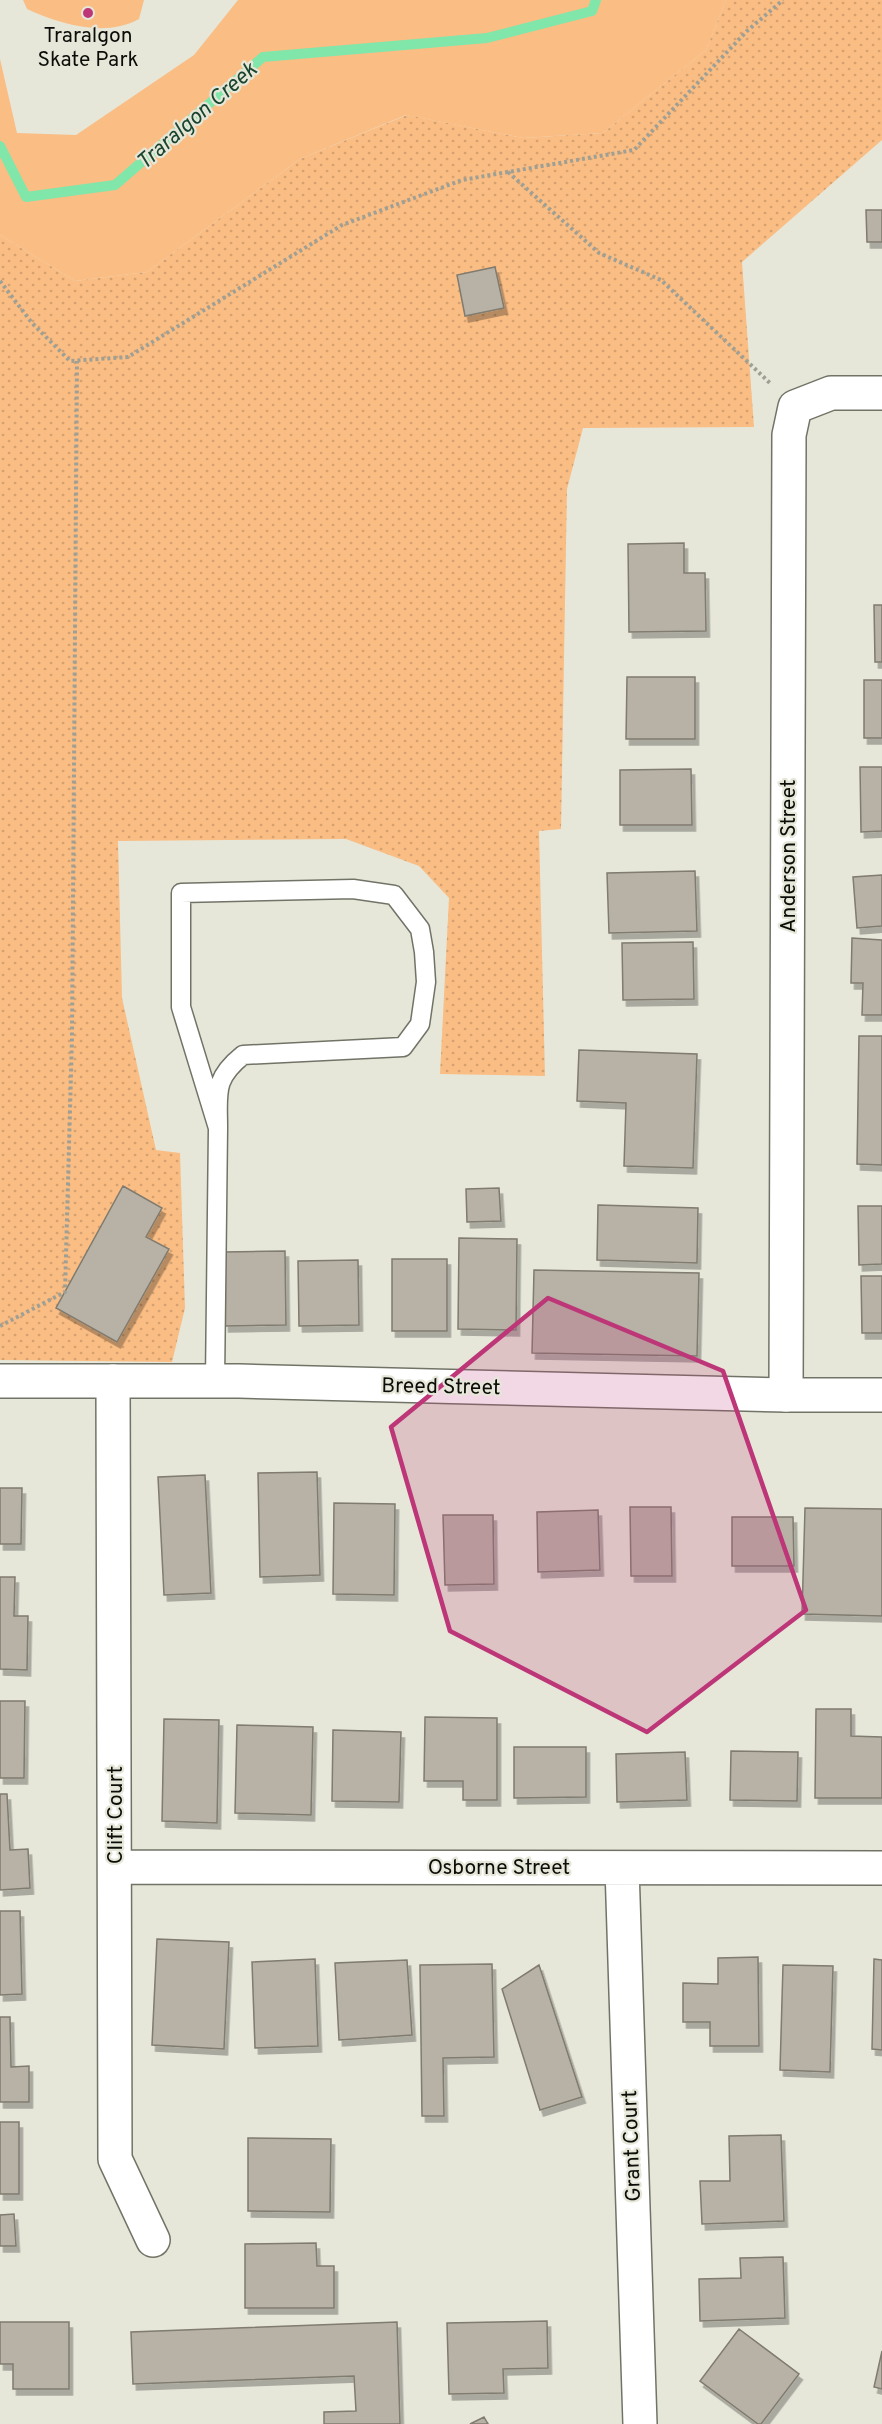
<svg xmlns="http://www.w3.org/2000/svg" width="882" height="2424" font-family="Overpass,sans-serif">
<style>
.green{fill:#fabd84}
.park{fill:url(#park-dots)}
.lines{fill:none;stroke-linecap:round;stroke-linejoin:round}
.stream{stroke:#80e6aa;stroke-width:10}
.building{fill:#b8b2a6;stroke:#807b6f;stroke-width:1.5;filter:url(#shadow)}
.lane-casing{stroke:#727367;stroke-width:21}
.street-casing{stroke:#727367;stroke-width:36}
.secondary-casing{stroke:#727367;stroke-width:36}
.path{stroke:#9fa095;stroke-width:4;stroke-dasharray:3 3;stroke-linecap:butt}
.lane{stroke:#fff;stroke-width:18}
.street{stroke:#fff;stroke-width:33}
.secondary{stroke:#fff;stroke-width:33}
.marked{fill:#bd3678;fill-opacity:0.2;stroke:#bd3678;stroke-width:4.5;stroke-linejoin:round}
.poi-dot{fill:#bd3678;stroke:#e6e7d9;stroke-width:2}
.labels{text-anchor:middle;stroke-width:4.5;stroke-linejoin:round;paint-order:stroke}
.poi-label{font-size:21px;fill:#0c0c08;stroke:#e6e7d9}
.street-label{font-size:21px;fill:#0c0c08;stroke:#e6e7d9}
.water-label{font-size:22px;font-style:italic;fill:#19442d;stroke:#e6e7d9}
</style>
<defs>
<pattern id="park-dots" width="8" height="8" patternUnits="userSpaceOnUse" patternTransform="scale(1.5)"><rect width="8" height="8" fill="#fabd84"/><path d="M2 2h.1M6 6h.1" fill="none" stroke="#d5a170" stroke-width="1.8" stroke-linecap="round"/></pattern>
<filter id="shadow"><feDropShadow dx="3.5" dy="6" stdDeviation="0" flood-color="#0004"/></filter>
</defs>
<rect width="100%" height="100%" fill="#e6e7d9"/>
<!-- green -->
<path class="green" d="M 23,0 L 144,0 L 139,19 C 105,38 60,24 27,9 Z
M 238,0 L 726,0 L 706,50 L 603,133 L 523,138 L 406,115 L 300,159 L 147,272 L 75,281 L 0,235 L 0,59 L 17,133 L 76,135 L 194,55 Z"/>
<!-- park -->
<path class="park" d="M 726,0 L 882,0 L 882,140 L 742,262 L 754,427 L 583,428 L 567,489 L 561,829 L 539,831 L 545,1076 L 440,1074 L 449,898 L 419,866 L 346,839 L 118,841 L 122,998 L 156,1150 L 180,1153 L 185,1308 L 172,1362 L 0,1360 L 0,235 L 75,281 L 147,272 L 300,159 L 407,115 L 523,138 L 603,133 L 706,50 Z"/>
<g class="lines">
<!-- stream -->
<path class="stream" d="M 0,146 L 26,197 L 115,185 L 263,57 L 487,38 L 592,11 L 596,0"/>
</g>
<!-- building -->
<path class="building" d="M 866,210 L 882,210 L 882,242 L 867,242 Z
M 495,267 L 504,308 L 465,316 L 457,275 Z
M 684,543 L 684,573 L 705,573 L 706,631 L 629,632 L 628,544 Z
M 874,605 L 882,605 L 882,662 L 875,662 Z
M 627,677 L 695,677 L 695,739 L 626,739 Z
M 864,680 L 882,680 L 882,738 L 864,738 Z
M 860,767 L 882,767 L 882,831 L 861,832 Z
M 691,769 L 692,825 L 620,825 L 620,770 Z
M 695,871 L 697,931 L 609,933 L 607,873 Z
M 882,875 L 882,926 L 857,928 L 853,877 Z
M 852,938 L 882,940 L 882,1015 L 862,1015 L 863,983 L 851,983 Z
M 693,942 L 694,999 L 623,1000 L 622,943 Z
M 859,1036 L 882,1036 L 882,1165 L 857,1164 Z
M 579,1050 L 697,1054 L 693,1168 L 624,1166 L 626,1103 L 577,1101 Z
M 123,1186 L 162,1208 L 146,1237 L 169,1249 L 117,1342 L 56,1308 Z
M 499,1188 L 501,1221 L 467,1222 L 466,1189 Z
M 598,1205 L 698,1208 L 697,1263 L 597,1260 Z
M 858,1206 L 882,1206 L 882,1264 L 859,1265 Z
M 459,1238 L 517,1239 L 516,1330 L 458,1329 Z
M 285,1251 L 286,1325 L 225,1326 L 224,1252 Z
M 392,1259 L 447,1259 L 447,1331 L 392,1331 Z
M 358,1260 L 359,1325 L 299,1326 L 298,1261 Z
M 534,1270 L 699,1273 L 697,1356 L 532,1353 Z
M 861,1276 L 882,1276 L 882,1333 L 862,1333 Z
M 317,1472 L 320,1575 L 260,1577 L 258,1473 Z
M 205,1475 L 211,1593 L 164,1595 L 158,1477 Z
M 0,1488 L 22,1488 L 21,1544 L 0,1544 Z
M 334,1503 L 395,1504 L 394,1595 L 333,1594 Z
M 630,1507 L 671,1507 L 672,1576 L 631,1576 Z
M 805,1508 L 882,1509 L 882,1616 L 802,1614 Z
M 598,1510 L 600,1570 L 538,1572 L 537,1512 Z
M 443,1515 L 493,1515 L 494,1584 L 445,1585 Z
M 732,1517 L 793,1517 L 794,1566 L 732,1566 Z
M 0,1577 L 15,1577 L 14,1616 L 28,1616 L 27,1670 L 0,1669 Z
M 0,1701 L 25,1701 L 24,1778 L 0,1778 Z
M 816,1709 L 851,1709 L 851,1736 L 882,1737 L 882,1798 L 815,1798 Z
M 425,1717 L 497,1718 L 497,1800 L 463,1800 L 463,1781 L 424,1781 Z
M 164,1719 L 219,1720 L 217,1823 L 162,1821 Z
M 237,1725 L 313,1727 L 311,1815 L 235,1813 Z
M 333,1730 L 401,1732 L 399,1802 L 332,1801 Z
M 514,1747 L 586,1747 L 586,1797 L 514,1798 Z
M 731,1751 L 798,1752 L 797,1801 L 730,1800 Z
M 685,1752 L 687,1800 L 617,1802 L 616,1754 Z
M 0,1794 L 7,1794 L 10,1850 L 28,1849 L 30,1888 L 0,1890 Z
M 0,1911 L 20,1911 L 22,1994 L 0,1995 Z
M 157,1939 L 229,1942 L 224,2049 L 152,2045 Z
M 758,1957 L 759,2046 L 710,2046 L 710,2022 L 683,2022 L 683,1983 L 718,1984 L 718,1958 Z
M 315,1959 L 318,2046 L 255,2048 L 252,1962 Z
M 874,1959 L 882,1960 L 882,2050 L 872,2049 Z
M 407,1960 L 412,2035 L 339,2040 L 335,1963 Z
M 492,1964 L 494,2057 L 443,2058 L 444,2116 L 422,2116 L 420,1965 Z
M 539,1965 L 582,2097 L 540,2110 L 502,1989 Z
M 783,1965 L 833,1966 L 830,2072 L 780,2070 Z
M 0,2017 L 10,2017 L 11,2067 L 29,2066 L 29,2102 L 0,2102 Z
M 0,2122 L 19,2122 L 19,2194 L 0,2194 Z
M 781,2135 L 784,2221 L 702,2224 L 700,2181 L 730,2181 L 729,2136 Z
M 248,2138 L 331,2139 L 330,2212 L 248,2211 Z
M 14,2214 L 16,2246 L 0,2246 L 0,2215 Z
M 316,2243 L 317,2266 L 334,2266 L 334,2308 L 245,2308 L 245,2244 Z
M 783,2257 L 785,2318 L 700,2321 L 699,2279 L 741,2278 L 740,2258 Z
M 547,2321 L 548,2368 L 503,2369 L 504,2393 L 449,2394 L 447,2323 Z
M 0,2322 L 69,2322 L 69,2389 L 13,2389 L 13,2364 L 0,2364 Z
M 397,2322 L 400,2424 L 324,2424 L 324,2412 L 356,2411 L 354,2376 L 133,2384 L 131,2332 Z
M 739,2329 L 799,2374 L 761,2424 L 758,2424 L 700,2381 Z
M 882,2351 L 882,2389 L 874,2387 Z
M 484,2417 L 488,2424 L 470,2424 Z"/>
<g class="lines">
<defs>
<path id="lane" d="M 215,1381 L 218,1128 L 181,1007 L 181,893 L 353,889 L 394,895 L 420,929 L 424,952 L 426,982 L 420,1024 L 403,1047 L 243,1055 C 213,1079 218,1093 218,1128"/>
<path id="street" d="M 113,1381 L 115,2159 L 153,2240
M 786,1395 L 789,435 L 795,407 L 831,393 L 882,393
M 115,1867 L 882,1868
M 622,1868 L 640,2424"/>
<path id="secondary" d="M 0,1381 L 239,1381 L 786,1395 L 882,1395"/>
</defs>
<!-- lane casing -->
<use href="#lane" class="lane-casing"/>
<!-- street casing -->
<use href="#street" class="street-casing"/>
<!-- secondary casing -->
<use href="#secondary" class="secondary-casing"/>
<!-- path -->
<path class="path" d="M 508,172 L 599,253 L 661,280 L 771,384
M 0,281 L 32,323 L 70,361 L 128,357 L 342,225 L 462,180 L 634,150 L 747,31 L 783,0
M 0,1326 L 65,1292 L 72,1037 L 77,361"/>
<!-- lane -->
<use href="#lane" class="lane"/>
<!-- street -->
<use href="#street" class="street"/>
<!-- secondary -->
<use href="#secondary" class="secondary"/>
</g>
<!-- marked area -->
<path class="marked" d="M 548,1298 L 723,1371 L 806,1610 L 647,1732 L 450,1631 L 391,1427 Z"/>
<!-- markers -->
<circle class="poi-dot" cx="88" cy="13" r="6"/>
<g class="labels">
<!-- poi labels -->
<g class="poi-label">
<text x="88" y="42">Traralgon<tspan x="88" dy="24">Skate Park</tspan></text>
</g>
<!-- street labels -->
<g class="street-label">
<text transform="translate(788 856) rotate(-90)" y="7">Anderson Street</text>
<text transform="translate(441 1386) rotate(1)" y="7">Breed Street</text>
<text transform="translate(115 1815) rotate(-90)" y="7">Clift Court</text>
<text x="499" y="1874">Osborne Street</text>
<text transform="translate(631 2146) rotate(-92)" y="7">Grant Court</text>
</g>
<!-- water labels -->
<g class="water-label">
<text transform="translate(196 115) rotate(-41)" y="8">Traralgon Creek</text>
</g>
</g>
</svg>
